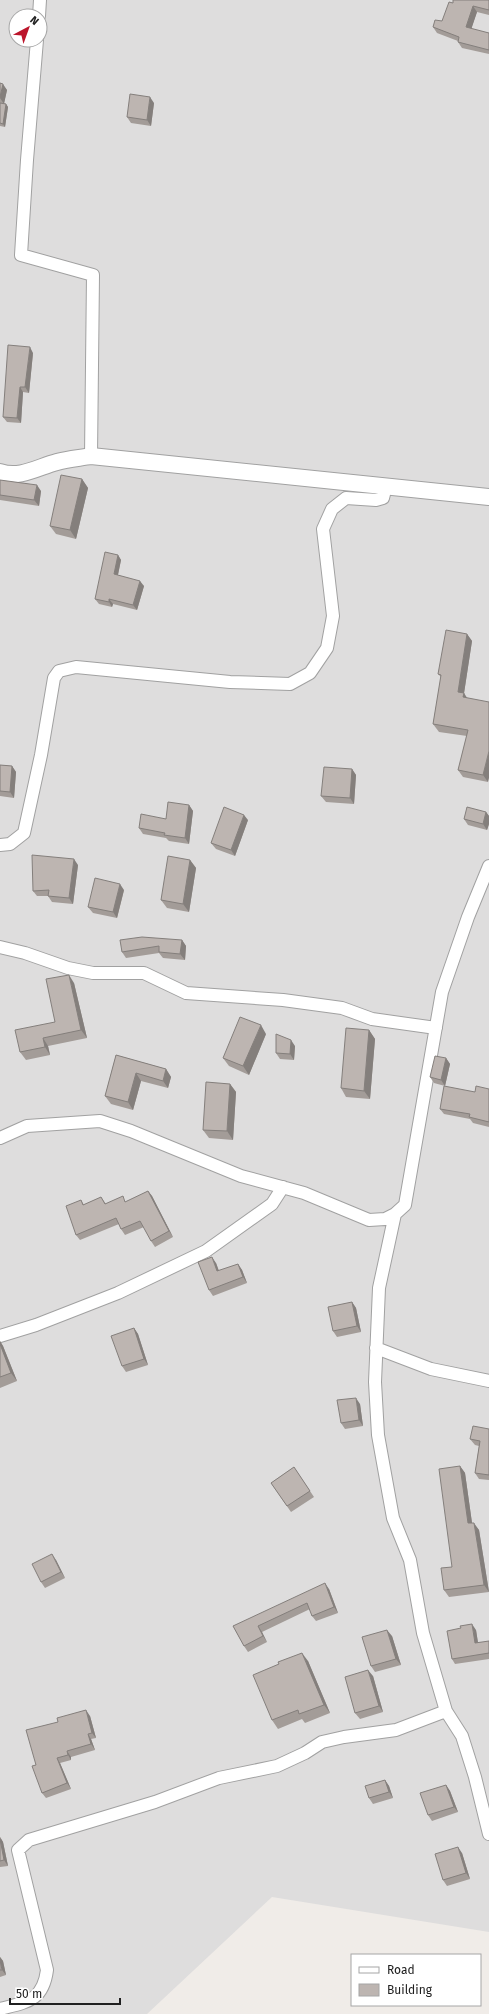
<svg xmlns="http://www.w3.org/2000/svg" width="489" height="2014" font-family="'Fira Sans',sans-serif">
<style>
.residential{fill:#dedddd;fill-rule:evenodd}
.lines{fill:none;stroke-linecap:round;stroke-linejoin:round}
.minor-casing{stroke:#a1a1a1;stroke-width:14}
.tertiary-casing{stroke:#a1a1a1;stroke-width:18}
.minor{stroke:#fff;stroke-width:12}
.tertiary{stroke:#fff;stroke-width:16}
.wall{fill:#a39c98}
.shaded-wall{fill:#847f7c}
.building{fill:#bdb5b1;stroke:#847f7c}
</style>
<rect width="100%" height="100%" fill="#f0ece8"/>
<!-- residential -->
<path class="residential" d="M 0,0 L 489,0 L 489,1932 L 272,1897 L 147,2014 L 0,2014 ZM 16,16 L 40,16 L 40,40 L 16,40 Z"/>
<g class="lines">
<defs>
<path id="minor" d="M 39,16 L 40,0
M 37,40 L 27,160 L 21,255 L 93,275 L 91,456
M 0,845 L 10,844 L 24,833 L 41,755 L 54,678 L 59,671 L 76,667 L 230,682 L 290,684 L 310,673 L 327,648 L 333,616 L 323,529 L 332,509 L 346,498 L 376,500 L 383,498 L 386,486
M 0,947 L 25,953 L 68,968 L 93,973 L 144,973 L 186,993 L 283,1000 L 342,1008 L 372,1019 L 436,1028
M 0,1138 L 27,1126 L 100,1121 L 131,1131 L 241,1176 L 304,1193 L 369,1220 L 385,1219 L 395,1214 L 405,1205 L 442,992 L 468,917 L 489,866
M 395,1214 L 379,1288 L 375,1382 L 378,1435 L 393,1518 L 410,1560 L 423,1633 L 446,1711 L 462,1736 L 475,1777 L 489,1834
M 0,1336 L 36,1325 L 118,1293 L 206,1251 L 272,1204 L 283,1187
M 376,1348 L 431,1369 L 489,1381
M 0,2009 C 27,2002 43,2001 47,1970 L 18,1850 L 29,1840 L 155,1802 L 219,1778 L 277,1766 L 305,1753 L 322,1742 L 344,1737 L 396,1730 L 446,1711"/>
<path id="tertiary" d="M 0,472 C 20,479 38,467 57,462 C 68,459 80,458 91,456 L 489,497"/>
</defs>
<!-- minor casing -->
<use href="#minor" class="minor-casing"/>
<!-- tertiary casing -->
<use href="#tertiary" class="tertiary-casing"/>
<!-- minor -->
<use href="#minor" class="minor"/>
<!-- tertiary -->
<use href="#tertiary" class="tertiary"/>
</g>
<!-- wall -->
<path class="wall" d="M 489,0 L 489,15 L 477,12 L 471,29 L 489,33 L 489,54 L 462,48 L 458,42 L 458,41 L 437,33 L 433,27 L 442,21 L 453,3 Z
M 0,83 L 7,90 L 4,103 L 6,104 L 8,107 L 5,127 L 0,126 Z
M 154,103 L 151,126 L 131,123 L 127,117 Z
M 33,353 L 29,393 L 23,392 L 21,423 L 7,422 L 3,417 Z
M 82,479 L 88,488 L 76,539 L 56,534 L 50,526 Z
M 0,480 L 41,491 L 39,506 L 0,500 Z
M 118,555 L 121,560 L 118,575 L 144,586 L 137,610 L 113,604 L 112,607 L 99,604 L 95,599 Z
M 467,634 L 472,641 L 464,693 L 488,782 L 463,777 L 458,770 L 467,736 L 439,732 L 433,724 L 441,677 L 438,674 Z
M 0,765 L 12,766 L 16,772 L 14,798 L 0,796 Z
M 352,769 L 356,775 L 354,804 L 326,802 L 321,796 Z
M 189,805 L 193,811 L 189,844 L 169,841 L 166,838 L 143,834 L 139,828 L 166,819 Z
M 486,812 L 489,816 L 489,824 L 487,830 L 468,825 L 464,819 Z
M 248,820 L 235,856 L 216,849 L 211,843 Z
M 190,860 L 196,868 L 189,912 L 167,908 L 161,900 Z
M 78,865 L 73,904 L 52,902 L 48,896 L 37,896 L 33,891 Z
M 124,890 L 117,918 L 93,913 L 88,907 Z
M 182,940 L 186,946 L 185,960 L 163,958 L 159,953 L 126,958 L 122,952 Z
M 74,983 L 87,1038 L 48,1046 L 50,1055 L 26,1060 L 20,1052 L 55,1022 Z
M 369,1030 L 375,1039 L 370,1099 L 346,1097 L 341,1088 Z
M 266,1034 L 249,1075 L 229,1066 L 223,1058 Z
M 295,1046 L 294,1060 L 280,1059 L 276,1053 Z
M 116,1055 L 166,1069 L 171,1077 L 168,1088 L 141,1081 L 133,1110 L 111,1104 L 105,1096 Z
M 446,1058 L 450,1064 L 445,1086 L 434,1083 L 430,1077 Z
M 230,1084 L 236,1092 L 233,1140 L 209,1138 L 203,1130 Z
M 489,1089 L 489,1127 L 473,1123 L 470,1119 L 444,1114 L 440,1109 L 475,1092 Z
M 148,1191 L 152,1196 L 173,1237 L 155,1247 L 151,1241 L 144,1227 L 125,1235 L 121,1229 L 119,1224 L 80,1240 L 76,1235 L 81,1200 L 84,1205 L 101,1197 L 106,1204 L 127,1202 Z
M 216,1263 L 219,1271 L 238,1264 L 242,1270 L 247,1283 L 213,1296 L 209,1290 Z
M 352,1302 L 356,1308 L 361,1332 L 337,1337 L 333,1331 Z
M 134,1328 L 138,1334 L 148,1365 L 126,1372 L 122,1366 Z
M 0,1341 L 3,1346 L 17,1381 L 0,1388 Z
M 360,1404 L 363,1426 L 345,1429 L 341,1423 Z
M 489,1429 L 489,1480 L 479,1479 L 475,1473 L 479,1446 L 475,1445 L 470,1439 Z
M 460,1466 L 465,1473 L 472,1523 L 479,1530 L 489,1592 L 449,1597 L 444,1590 L 452,1567 Z
M 294,1467 L 314,1497 L 291,1512 L 271,1483 Z
M 56,1560 L 65,1578 L 45,1588 L 41,1582 Z
M 329,1589 L 338,1613 L 316,1621 L 312,1616 L 310,1609 L 262,1632 L 267,1642 L 248,1652 L 244,1646 L 233,1626 Z
M 476,1630 L 478,1643 L 489,1641 L 489,1659 L 455,1664 L 452,1659 Z
M 392,1636 L 401,1665 L 375,1672 L 371,1666 Z
M 308,1661 L 330,1713 L 305,1723 L 302,1719 L 278,1729 L 272,1720 Z
M 373,1676 L 383,1712 L 360,1719 L 355,1713 Z
M 90,1716 L 96,1738 L 91,1739 L 95,1750 L 71,1757 L 71,1760 L 60,1763 L 71,1789 L 46,1798 L 42,1793 L 36,1765 Z
M 385,1780 L 389,1786 L 393,1798 L 373,1804 L 369,1798 Z
M 446,1785 L 450,1791 L 458,1812 L 432,1821 L 428,1815 Z
M 0,1837 L 3,1842 L 8,1866 L 0,1867 Z
M 462,1853 L 470,1879 L 447,1886 L 443,1880 Z
M 0,1957 L 3,1961 L 6,1975 L 0,1977 Z"/>
<!-- shaded-wall -->
<path class="shaded-wall" d="M 473,6 L 477,12 L 470,33 L 466,27 Z
M 3,84 L 7,90 L 4,104 L 0,98 Z
M 150,97 L 154,103 L 151,126 L 147,120 Z
M 6,104 L 8,107 L 5,127 L 3,124 Z
M 30,347 L 33,353 L 29,393 L 25,387 Z
M 20,387 L 23,392 L 21,423 L 17,418 Z
M 82,479 L 88,488 L 76,539 L 70,530 Z
M 37,485 L 41,491 L 39,506 L 34,500 Z
M 118,555 L 121,560 L 117,579 L 114,574 Z
M 140,581 L 144,586 L 137,610 L 133,605 Z
M 109,599 L 113,604 L 112,607 L 109,602 Z
M 467,634 L 472,641 L 463,700 L 458,692 Z
M 464,693 L 469,701 L 463,697 Z
M 489,751 L 489,778 L 488,782 L 483,775 Z
M 12,766 L 16,772 L 14,798 L 10,792 Z
M 352,769 L 356,775 L 354,804 L 350,798 Z
M 189,805 L 193,811 L 189,844 L 185,838 Z
M 486,812 L 489,816 L 489,824 L 487,830 L 483,824 Z
M 244,815 L 248,820 L 235,856 L 231,850 Z
M 74,859 L 78,865 L 73,904 L 69,898 Z
M 190,860 L 196,868 L 189,912 L 183,904 Z
M 120,884 L 124,890 L 117,918 L 113,912 Z
M 182,940 L 186,946 L 185,960 L 180,954 Z
M 69,975 L 74,983 L 87,1038 L 81,1030 Z
M 261,1025 L 266,1034 L 249,1075 L 243,1066 Z
M 369,1030 L 375,1039 L 370,1099 L 364,1091 Z
M 43,1038 L 48,1046 L 50,1055 L 45,1047 Z
M 291,1040 L 295,1046 L 294,1060 L 290,1054 Z
M 446,1058 L 450,1064 L 445,1086 L 441,1080 Z
M 166,1069 L 171,1077 L 168,1088 L 163,1081 Z
M 136,1073 L 141,1081 L 133,1110 L 128,1102 Z
M 230,1084 L 236,1092 L 233,1140 L 227,1131 Z
M 148,1191 L 152,1196 L 173,1237 L 169,1231 Z
M 212,1257 L 216,1263 L 221,1277 L 217,1271 Z
M 238,1264 L 242,1270 L 247,1283 L 243,1277 Z
M 352,1302 L 356,1308 L 361,1332 L 357,1326 Z
M 134,1328 L 138,1334 L 148,1365 L 144,1359 Z
M 0,1341 L 3,1346 L 17,1381 L 11,1373 L 0,1344 Z
M 356,1398 L 360,1404 L 363,1426 L 359,1420 Z
M 460,1466 L 465,1473 L 473,1530 L 468,1523 Z
M 474,1523 L 479,1530 L 489,1592 L 484,1585 Z
M 52,1554 L 56,1560 L 65,1578 L 61,1572 Z
M 325,1583 L 329,1589 L 338,1613 L 334,1607 Z
M 472,1624 L 476,1630 L 479,1649 L 475,1643 Z
M 258,1626 L 262,1632 L 267,1642 L 263,1636 Z
M 387,1630 L 392,1636 L 401,1665 L 396,1659 Z
M 302,1653 L 308,1661 L 330,1713 L 324,1705 Z
M 368,1670 L 373,1676 L 383,1712 L 379,1706 Z
M 86,1710 L 90,1716 L 96,1738 L 92,1733 Z
M 88,1734 L 91,1739 L 95,1750 L 91,1744 Z
M 67,1751 L 71,1757 L 71,1760 L 68,1755 Z
M 57,1758 L 60,1763 L 71,1789 L 67,1783 Z
M 385,1780 L 389,1786 L 393,1798 L 389,1792 Z
M 446,1785 L 450,1791 L 458,1812 L 454,1807 Z
M 0,1837 L 3,1842 L 8,1866 L 4,1860 Z
M 458,1847 L 462,1853 L 470,1879 L 466,1873 Z
M 0,1957 L 3,1961 L 6,1975 L 2,1970 L 0,1960 Z"/>
<!-- building -->
<path class="building" d="M 453,0 L 489,0 L 489,10 L 473,6 L 466,27 L 489,33 L 489,50 L 458,42 L 459,37 L 433,27 L 435,20 L 442,21 L 449,2 L 453,3 Z
M 0,83 L 3,84 L 0,97 Z
M 130,94 L 150,97 L 147,120 L 127,117 Z
M 0,103 L 6,104 L 3,124 L 0,123 Z
M 8,345 L 30,347 L 25,387 L 20,387 L 17,418 L 3,417 Z
M 61,475 L 82,479 L 70,530 L 50,526 Z
M 0,480 L 37,485 L 34,500 L 0,495 Z
M 105,552 L 118,555 L 114,574 L 140,581 L 133,605 L 109,599 L 109,602 L 95,599 Z
M 446,630 L 467,634 L 458,692 L 464,693 L 463,697 L 489,702 L 489,751 L 483,775 L 458,770 L 468,730 L 433,724 L 441,675 L 438,674 Z
M 0,765 L 12,766 L 10,792 L 0,791 Z
M 324,767 L 352,769 L 350,798 L 321,796 Z
M 168,802 L 189,805 L 185,838 L 164,835 L 165,833 L 139,828 L 141,814 L 166,819 Z
M 224,807 L 244,815 L 231,850 L 211,843 Z
M 467,807 L 486,812 L 483,824 L 464,819 Z
M 32,855 L 74,859 L 69,898 L 48,896 L 49,890 L 33,891 Z
M 168,856 L 190,860 L 183,904 L 161,900 Z
M 95,878 L 120,884 L 113,912 L 88,907 Z
M 142,937 L 182,940 L 180,954 L 159,952 L 159,946 L 122,952 L 120,940 Z
M 69,975 L 81,1030 L 43,1038 L 45,1047 L 20,1052 L 15,1030 L 55,1022 L 46,979 Z
M 240,1017 L 261,1025 L 243,1066 L 223,1058 Z
M 346,1028 L 369,1030 L 364,1091 L 341,1088 Z
M 276,1034 L 291,1040 L 290,1054 L 276,1053 Z
M 116,1055 L 166,1069 L 163,1081 L 136,1073 L 128,1102 L 105,1096 Z
M 435,1056 L 446,1058 L 441,1080 L 430,1077 Z
M 206,1082 L 230,1084 L 227,1131 L 203,1130 Z
M 444,1086 L 475,1092 L 476,1086 L 489,1089 L 489,1122 L 469,1117 L 470,1114 L 440,1109 Z
M 148,1191 L 169,1231 L 151,1241 L 140,1221 L 121,1229 L 116,1218 L 76,1235 L 66,1206 L 81,1200 L 83,1205 L 101,1197 L 105,1204 L 123,1196 L 125,1202 Z
M 212,1257 L 217,1271 L 238,1264 L 243,1277 L 209,1290 L 198,1262 Z
M 352,1302 L 357,1326 L 333,1331 L 328,1307 Z
M 134,1328 L 144,1359 L 122,1366 L 111,1336 Z
M 0,1344 L 11,1373 L 0,1377 Z
M 356,1398 L 359,1420 L 341,1423 L 337,1400 Z
M 473,1426 L 489,1429 L 489,1475 L 475,1473 L 480,1441 L 470,1439 Z
M 460,1466 L 468,1523 L 474,1523 L 484,1585 L 444,1590 L 441,1568 L 452,1567 L 439,1469 Z
M 294,1467 L 310,1491 L 287,1506 L 271,1483 Z
M 52,1554 L 61,1572 L 41,1582 L 32,1564 Z
M 325,1583 L 334,1607 L 312,1616 L 307,1603 L 258,1626 L 263,1636 L 244,1646 L 233,1626 Z
M 472,1624 L 475,1643 L 489,1641 L 489,1653 L 452,1659 L 447,1631 L 461,1628 L 460,1626 Z
M 387,1630 L 396,1659 L 371,1666 L 362,1637 Z
M 302,1653 L 324,1705 L 299,1714 L 298,1710 L 272,1720 L 253,1675 L 279,1664 L 278,1662 Z
M 368,1670 L 379,1706 L 355,1713 L 345,1677 Z
M 86,1710 L 92,1733 L 88,1734 L 91,1744 L 67,1751 L 68,1755 L 57,1758 L 67,1783 L 42,1793 L 32,1766 L 36,1765 L 26,1730 L 58,1722 L 57,1718 Z
M 385,1780 L 389,1792 L 369,1798 L 365,1786 Z
M 446,1785 L 454,1807 L 428,1815 L 420,1793 Z
M 0,1839 L 4,1860 L 0,1861 Z
M 458,1847 L 466,1873 L 443,1880 L 435,1854 Z
M 0,1960 L 2,1970 L 0,1970 Z"/>
<!-- legend -->
<rect x="351" y="1954" width="130" height="52" fill="#ffffff" stroke="#a6a6a6"/>
<rect x="359" y="1967" width="20" height="6" fill="#ffffff" stroke="#a6a6a6"/>
<text x="387" y="1974" font-size="12" fill="#202020">Road</text>
<rect x="359" y="1984" width="20" height="12" fill="#bdb5b1" stroke="#a6a6a6"/>
<text x="387" y="1994" font-size="12" fill="#202020">Building</text>
<!-- north arrow -->
<g transform="translate(28 28) rotate(41)"><circle r="19" fill="#ffffff" stroke="#a6a6a6"/>
<path d="M0-3L7 15L0 10L-7 15Z" fill="#bc152b"/>
<text y="-6" font-size="11" font-weight="bold" text-anchor="middle" fill="#202020">N</text>
</g>
<!-- scale -->
<path d="M10 1998v6h110v-6" fill="none" stroke="#202020" stroke-width="2"/>
<text x="16" y="1998" font-size="12" fill="#202020" stroke="#ffffff" stroke-width="3" paint-order="stroke">50 m</text>
</svg>
